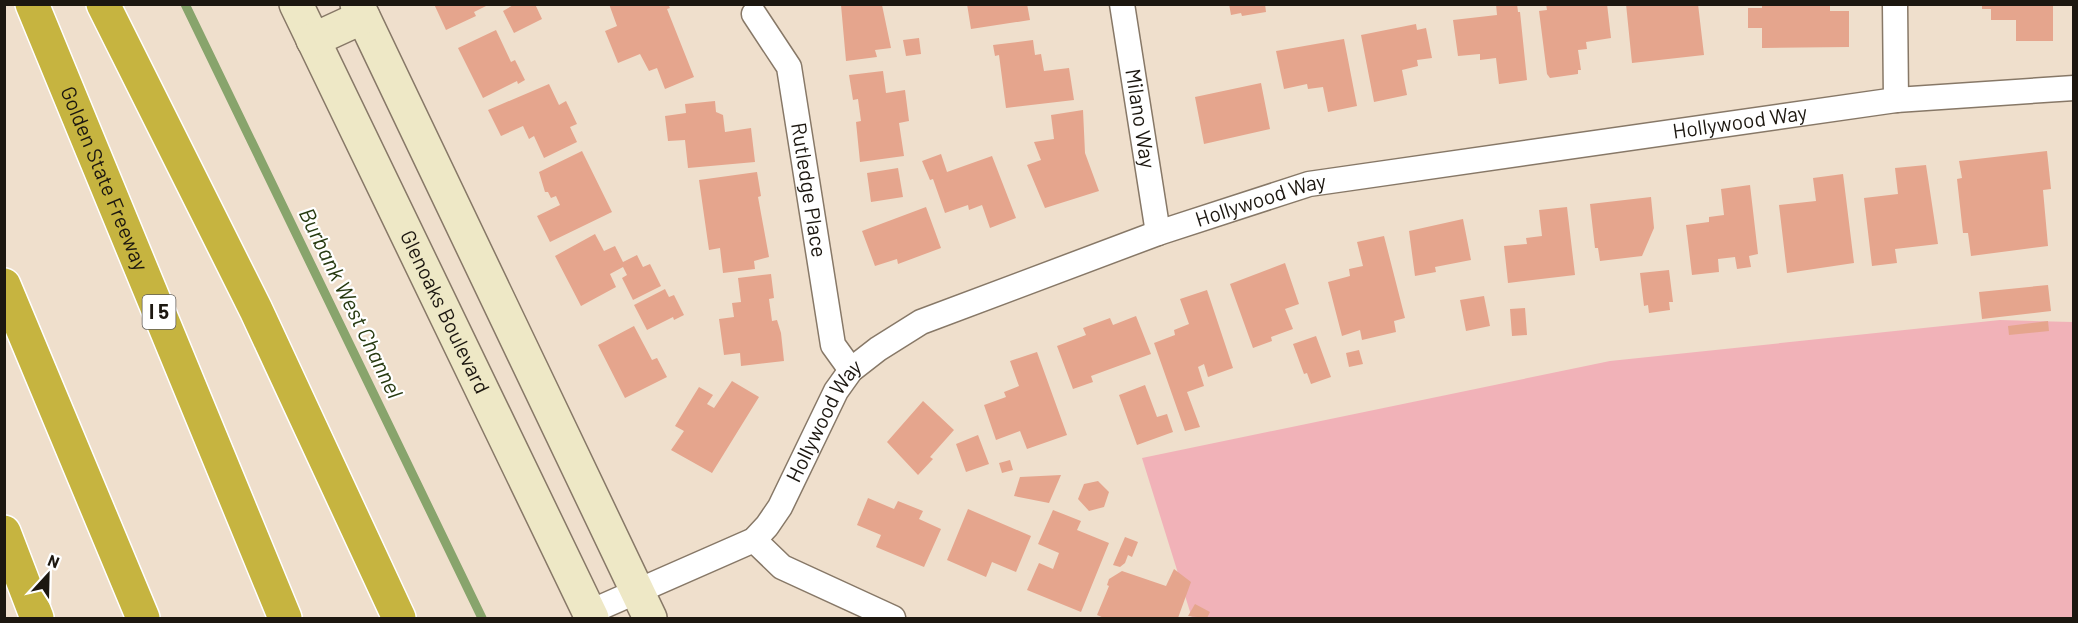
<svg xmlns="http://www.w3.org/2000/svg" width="2078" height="623" font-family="Barlow,sans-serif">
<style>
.green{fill:#f1b2b8}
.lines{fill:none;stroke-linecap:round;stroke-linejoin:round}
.stream{stroke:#88a46c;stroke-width:9}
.building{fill:#e5a58d}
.street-casing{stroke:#877867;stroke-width:27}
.secondary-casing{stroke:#877867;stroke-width:36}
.highway-casing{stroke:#fff;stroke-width:36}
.street{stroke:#fff;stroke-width:24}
.secondary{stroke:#eee8c6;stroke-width:33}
.highway{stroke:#c6b440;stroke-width:33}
.labels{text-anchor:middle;stroke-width:4.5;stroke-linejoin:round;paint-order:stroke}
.shield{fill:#fff;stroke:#605d58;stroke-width:1.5}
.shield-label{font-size:20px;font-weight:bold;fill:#1c1710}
.street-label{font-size:21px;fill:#1c1710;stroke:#fff}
.water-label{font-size:22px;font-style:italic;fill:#273a11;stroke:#fff}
</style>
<rect width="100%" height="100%" fill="#efdfcc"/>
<!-- green -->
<path class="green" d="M 2000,320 L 2073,322 L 2073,618 L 1192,618 L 1142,458 L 1610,361 Z"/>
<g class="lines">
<!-- stream -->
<path class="stream" d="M 185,4 L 482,618"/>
</g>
<!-- building -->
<path class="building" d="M 434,4 L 490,4 L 474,12 L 476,16 L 446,30 Z
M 515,4 L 535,4 L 542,19 L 514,33 L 503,11 Z
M 609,4 L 668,4 L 670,8 L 667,9 L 694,77 L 665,89 L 657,68 L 649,71 L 640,54 L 618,63 L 605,31 L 617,26 Z
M 967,4 L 1027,4 L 1030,20 L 971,29 Z
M 1229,4 L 1265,4 L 1266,12 L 1242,16 L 1241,13 L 1231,15 Z
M 1496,4 L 1517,4 L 1518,12 L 1520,12 L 1527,80 L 1499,84 L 1496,58 L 1480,60 L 1480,54 L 1458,56 L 1453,20 L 1497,15 Z
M 1546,4 L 1607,4 L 1611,38 L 1586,42 L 1587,49 L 1578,50 L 1581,70 L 1578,70 L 1578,74 L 1550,78 L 1547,74 L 1539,11 L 1547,10 Z
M 1626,4 L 1698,4 L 1704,55 L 1632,63 Z
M 1762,4 L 1830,4 L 1830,11 L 1849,11 L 1849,47 L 1762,48 L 1762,28 L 1748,28 L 1748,8 L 1762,8 Z
M 1982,4 L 2053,4 L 2053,41 L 2016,41 L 2016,20 L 1991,20 L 1991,9 L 1982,9 Z
M 841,5 L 882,5 L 891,48 L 875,50 L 877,57 L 846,61 Z
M 1416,24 L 1417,30 L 1426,28 L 1432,58 L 1417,60 L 1418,66 L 1402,70 L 1407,95 L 1374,102 L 1361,35 Z
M 496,30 L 511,62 L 515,60 L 525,80 L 518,84 L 517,81 L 483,98 L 458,48 Z
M 919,38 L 921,54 L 906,56 L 903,40 Z
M 1344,39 L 1357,106 L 1328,112 L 1323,87 L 1308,89 L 1307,84 L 1284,89 L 1276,51 Z
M 1033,40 L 1035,55 L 1041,54 L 1044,71 L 1069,68 L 1074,100 L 1006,108 L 999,55 L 995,56 L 993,45 Z
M 883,71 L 886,93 L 905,90 L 909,121 L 899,123 L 904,156 L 860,162 L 856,122 L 861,121 L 858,99 L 853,100 L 849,75 Z
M 1261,83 L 1270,129 L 1204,144 L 1195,97 Z
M 549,84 L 559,105 L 566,101 L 577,124 L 570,127 L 577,142 L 544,158 L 534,136 L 529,139 L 523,126 L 501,136 L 488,110 Z
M 715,101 L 716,112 L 723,115 L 725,132 L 751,128 L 755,162 L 688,168 L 685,140 L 668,141 L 665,116 L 686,113 L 685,104 Z
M 1083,110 L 1085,153 L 1099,191 L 1045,208 L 1027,165 L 1041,160 L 1034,142 L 1054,139 L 1051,115 Z
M 582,151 L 612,212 L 550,242 L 537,216 L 560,205 L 556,196 L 551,198 L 548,192 L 545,192 L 539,172 Z
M 2047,151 L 2051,189 L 2043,190 L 2048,246 L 1971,256 L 1968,233 L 1963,233 L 1957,179 L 1962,178 L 1959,161 Z
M 941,154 L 947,172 L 992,156 L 1016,218 L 990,228 L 982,205 L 969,210 L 968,205 L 945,213 L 933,179 L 930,180 L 922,161 Z
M 1926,165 L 1938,244 L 1895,249 L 1897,263 L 1872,266 L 1864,198 L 1898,194 L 1895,168 Z
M 898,168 L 903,197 L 871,202 L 867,173 Z
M 757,172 L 761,196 L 758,197 L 769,257 L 754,261 L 755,269 L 723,273 L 720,248 L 709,250 L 699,180 Z
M 1843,174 L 1854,263 L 1787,273 L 1779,205 L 1816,201 L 1813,178 Z
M 1750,185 L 1758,254 L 1749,256 L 1751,267 L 1737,269 L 1735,257 L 1718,259 L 1719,272 L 1692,275 L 1686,225 L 1709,222 L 1709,217 L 1724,215 L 1721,189 Z
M 1651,197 L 1654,228 L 1642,256 L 1600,261 L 1598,248 L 1595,248 L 1590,204 Z
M 926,207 L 941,248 L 898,264 L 897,259 L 875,266 L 862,231 Z
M 1567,207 L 1575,275 L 1508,283 L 1504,246 L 1527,244 L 1526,238 L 1542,236 L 1539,210 Z
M 1463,219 L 1471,260 L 1435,267 L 1436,272 L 1415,276 L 1409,231 Z
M 595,234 L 604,251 L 615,246 L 623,262 L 637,255 L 643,267 L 650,264 L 661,286 L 633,300 L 622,278 L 627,275 L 623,267 L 610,274 L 616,287 L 581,306 L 555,256 Z
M 1384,236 L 1405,318 L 1394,321 L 1396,332 L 1362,340 L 1360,330 L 1342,336 L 1328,282 L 1350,276 L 1349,269 L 1363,266 L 1357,242 Z
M 1285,263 L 1299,304 L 1285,309 L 1293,329 L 1271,337 L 1272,341 L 1253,348 L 1230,284 Z
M 1669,270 L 1673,302 L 1669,302 L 1670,310 L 1649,313 L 1648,305 L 1644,306 L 1640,273 Z
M 771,274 L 774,298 L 769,299 L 772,321 L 777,320 L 781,333 L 784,361 L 741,366 L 740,353 L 724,355 L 719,319 L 734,317 L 732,303 L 741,302 L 738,278 Z
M 2048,285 L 2051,311 L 1982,319 L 1979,292 Z
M 665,289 L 669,297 L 674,295 L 684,315 L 674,320 L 673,317 L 647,330 L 634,305 Z
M 1207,290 L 1233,368 L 1208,377 L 1204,364 L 1198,367 L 1204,386 L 1187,392 L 1200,427 L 1185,431 L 1154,343 L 1175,335 L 1174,330 L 1189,324 L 1180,299 Z
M 1484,296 L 1490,326 L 1466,331 L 1460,300 Z
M 1525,308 L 1527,335 L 1512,336 L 1510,309 Z
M 1136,316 L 1151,354 L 1091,376 L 1093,382 L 1073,389 L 1057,346 L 1086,335 L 1083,328 L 1110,318 L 1113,325 Z
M 2048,321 L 2049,331 L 2009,335 L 2008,326 Z
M 634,326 L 652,360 L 657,358 L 667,377 L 625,398 L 598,345 Z
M 1316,336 L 1331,377 L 1311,384 L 1307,373 L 1304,374 L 1293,344 Z
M 1359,350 L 1363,364 L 1349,367 L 1346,353 Z
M 1037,352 L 1067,435 L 1027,449 L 1020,431 L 996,440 L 984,405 L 1006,397 L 1004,392 L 1019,386 L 1010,361 Z
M 732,381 L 759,397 L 712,473 L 671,450 L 684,431 L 675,426 L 699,387 L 713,395 L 707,404 L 714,408 Z
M 1145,385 L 1157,417 L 1167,414 L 1173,432 L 1137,445 L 1119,395 Z
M 923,401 L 954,430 L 930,457 L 933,459 L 918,475 L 887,442 Z
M 978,435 L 989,464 L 966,472 L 956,444 Z
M 1010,460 L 1013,470 L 1002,473 L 999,463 Z
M 1061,475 L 1049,503 L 1014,496 L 1020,477 Z
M 1098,481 L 1109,492 L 1104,507 L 1089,511 L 1078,499 L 1084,484 Z
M 868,498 L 894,509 L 898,501 L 923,511 L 919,519 L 941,529 L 924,567 L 876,547 L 881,535 L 857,525 Z
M 968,509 L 1031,536 L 1016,572 L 992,562 L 986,577 L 947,560 Z
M 1053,510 L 1081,521 L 1077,530 L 1109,543 L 1081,612 L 1027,590 L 1039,563 L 1053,569 L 1059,553 L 1038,544 Z
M 1125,537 L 1138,542 L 1132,557 L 1128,555 L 1125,563 L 1120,567 L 1113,565 Z
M 1174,569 L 1191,582 L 1178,618 L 1104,618 L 1097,615 L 1109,586 L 1107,585 L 1109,579 L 1122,571 L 1166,586 Z
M 1195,604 L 1210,612 L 1207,618 L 1188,616 Z"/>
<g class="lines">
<defs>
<g id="street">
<path id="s1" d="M 1122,4 L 1158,233"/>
<path d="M 1895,4 L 1896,100"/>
<path id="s2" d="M 754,14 L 789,67 L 833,345 L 851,370"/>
<path d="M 754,540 L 782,567 L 893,618"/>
<path id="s3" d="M 590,612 L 754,540 L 767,526 L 780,507 L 836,391 L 851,370 L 878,349 L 921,322 L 1158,233 L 1309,184 L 1896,100 L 2074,88"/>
</g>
<g id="secondary">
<path id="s4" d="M 296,4 L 592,618"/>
<path d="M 357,4 L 650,618"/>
<path d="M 313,40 L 363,17"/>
</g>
<g id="highway">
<path id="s5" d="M 32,4 L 285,618"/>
<path d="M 103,4 L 256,310 L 399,618"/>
<path d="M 4,285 L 143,618"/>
<path d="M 4,532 L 37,618"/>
</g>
</defs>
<!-- street casing -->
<use href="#street" class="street-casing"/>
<!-- secondary casing -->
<use href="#secondary" class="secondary-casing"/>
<!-- highway casing -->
<use href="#highway" class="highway-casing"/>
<!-- street -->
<use href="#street" class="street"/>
<!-- secondary -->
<use href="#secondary" class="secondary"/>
<!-- highway -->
<use href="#highway" class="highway"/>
</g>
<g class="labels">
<!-- shield labels -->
<rect class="shield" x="142.5" y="295" width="33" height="34" rx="4.5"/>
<g class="shield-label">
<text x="159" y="319">I 5</text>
</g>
<!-- street labels -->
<g class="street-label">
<text dy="7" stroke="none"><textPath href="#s1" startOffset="116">Milano Way</textPath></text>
<text dy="7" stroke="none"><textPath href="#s3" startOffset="1308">Hollywood Way</textPath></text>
<text dy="7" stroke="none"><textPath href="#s5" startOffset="189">Golden State Freeway</textPath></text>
<text dy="7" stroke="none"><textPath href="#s2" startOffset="188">Rutledge Place</textPath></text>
<text dy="7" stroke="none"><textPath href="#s3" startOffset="822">Hollywood Way</textPath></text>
<text dy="7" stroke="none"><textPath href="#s4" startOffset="342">Glenoaks Boulevard</textPath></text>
<text dy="7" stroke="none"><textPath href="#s3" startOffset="318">Hollywood Way</textPath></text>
</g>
<!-- water labels -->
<g class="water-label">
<text transform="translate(351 303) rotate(64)" y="8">Burbank West Channel</text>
</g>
</g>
<!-- border -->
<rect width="2078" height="623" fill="none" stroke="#1c1710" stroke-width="12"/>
<!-- north arrow -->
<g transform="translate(48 575) rotate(22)" stroke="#ffffff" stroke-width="4.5" paint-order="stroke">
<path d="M0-4.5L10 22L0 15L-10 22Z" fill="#1c1710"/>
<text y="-9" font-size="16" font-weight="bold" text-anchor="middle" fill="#1c1710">N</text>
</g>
</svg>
